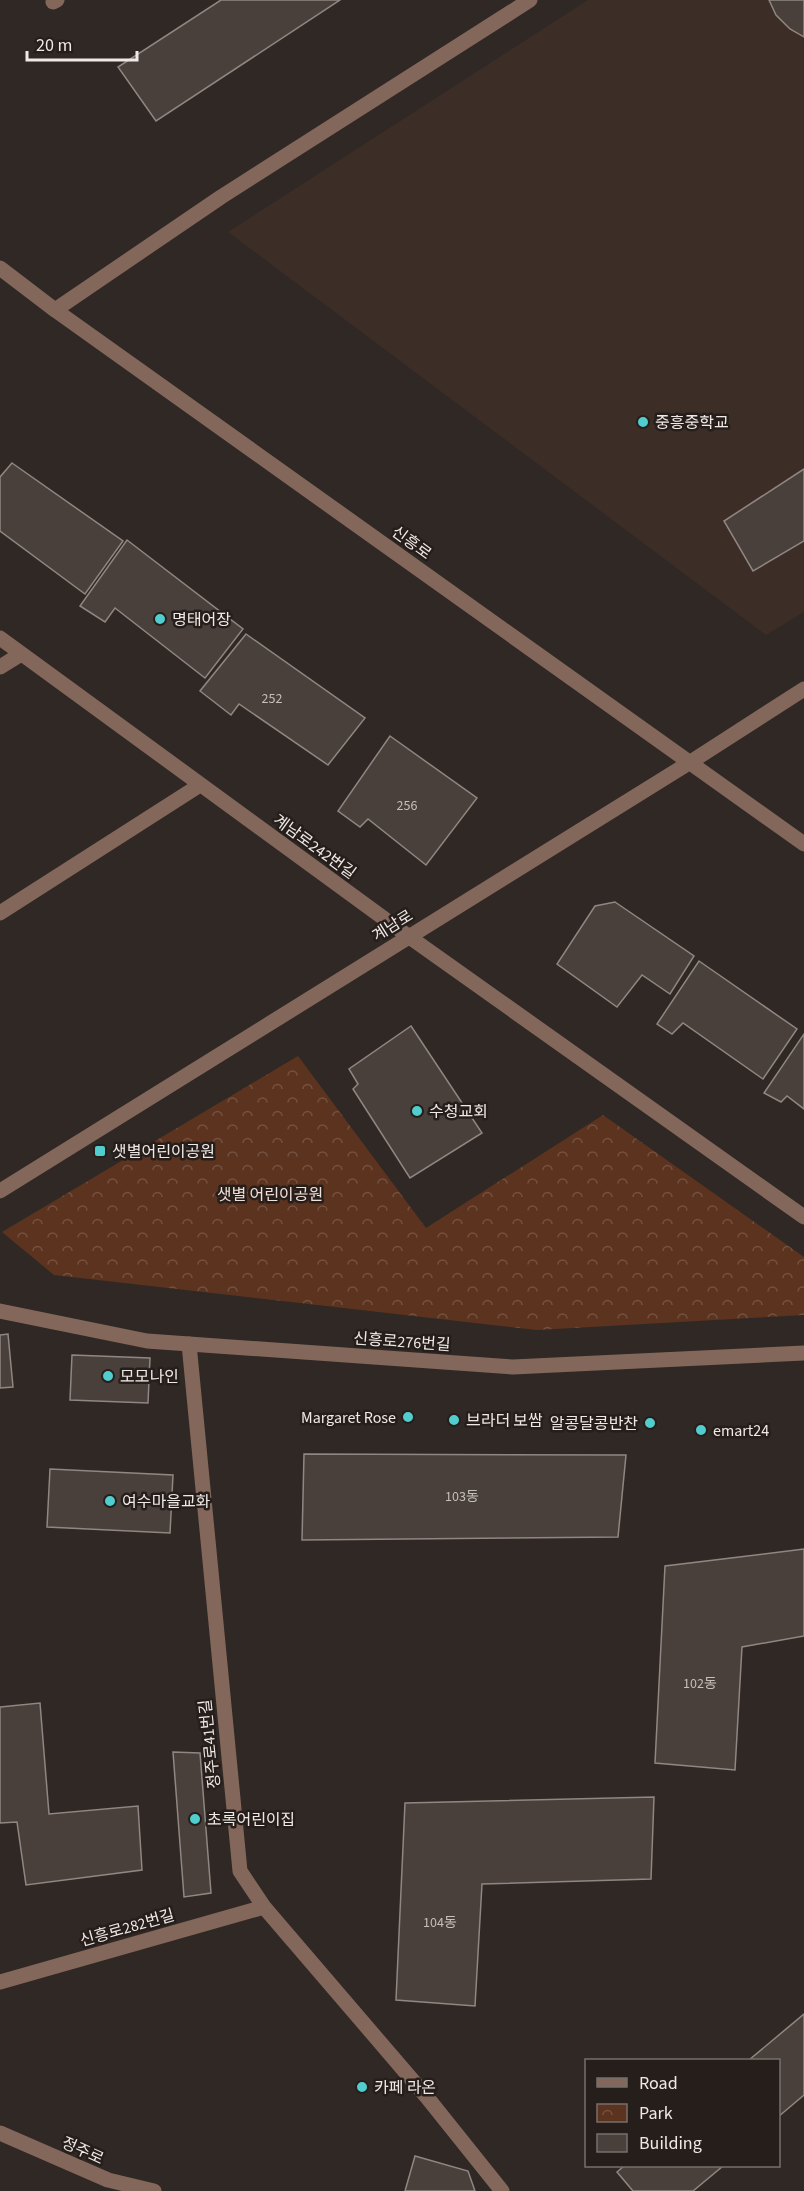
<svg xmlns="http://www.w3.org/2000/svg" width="804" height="2191" font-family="'Source Sans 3','Noto Sans KR',sans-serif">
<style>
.built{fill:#3c2e27}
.park{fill:url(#park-crowns)}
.building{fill:#49403c;stroke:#908682;stroke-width:1.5}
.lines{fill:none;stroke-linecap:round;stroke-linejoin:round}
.service{stroke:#83675a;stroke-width:15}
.pedestrian{stroke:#83675a;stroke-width:15}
.minor{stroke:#83675a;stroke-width:15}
.tertiary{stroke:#83675a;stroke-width:15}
.poi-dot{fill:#52cdce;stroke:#261e1b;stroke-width:2}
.labels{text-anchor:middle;stroke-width:5;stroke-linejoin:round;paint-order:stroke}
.number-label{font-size:14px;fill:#c6bfbc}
.poi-label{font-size:16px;fill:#efe9e6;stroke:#261e1b;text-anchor:start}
.street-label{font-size:16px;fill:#efe9e6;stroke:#261e1b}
.park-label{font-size:16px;fill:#f2dfd6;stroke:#261e1b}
</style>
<defs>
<pattern id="park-crowns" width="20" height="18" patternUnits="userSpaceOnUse" patternTransform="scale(1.5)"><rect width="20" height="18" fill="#5c331f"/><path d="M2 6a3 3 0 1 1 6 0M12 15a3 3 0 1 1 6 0" fill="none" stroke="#745140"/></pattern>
</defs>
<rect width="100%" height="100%" fill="#302824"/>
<!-- built -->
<path class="built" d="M 588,0 L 804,0 L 804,612 L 766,635 L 228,232 Z"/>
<!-- park -->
<path class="park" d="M 298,1056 L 426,1228 L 603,1115 L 804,1257 L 804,1315 L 537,1330 L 54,1275 L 2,1232 Z"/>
<!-- building -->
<path class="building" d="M 221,0 L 340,0 L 156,121 L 118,67 Z
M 769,0 L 804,0 L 804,37 L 790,29 L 776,15 Z
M 12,463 L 123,541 L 85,594 L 0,531 L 0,477 Z
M 804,469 L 804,541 L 753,571 L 724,521 Z
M 127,540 L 243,629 L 205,678 L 115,608 L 105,622 L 80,606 Z
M 246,634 L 365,718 L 328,765 L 239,704 L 231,715 L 200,691 Z
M 390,736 L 477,798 L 426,865 L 368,819 L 360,827 L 338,811 Z
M 615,902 L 694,956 L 670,994 L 642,975 L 617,1007 L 557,964 L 595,906 Z
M 699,961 L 797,1029 L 763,1079 L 683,1023 L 672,1034 L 657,1024 Z
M 411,1026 L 482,1133 L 410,1178 L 353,1089 L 358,1084 L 349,1069 Z
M 804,1034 L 804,1109 L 787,1096 L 781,1102 L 764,1093 Z
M 8,1334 L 13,1387 L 0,1388 L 0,1335 Z
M 72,1355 L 150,1358 L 148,1403 L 70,1400 Z
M 304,1454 L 626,1455 L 618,1537 L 302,1540 Z
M 50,1469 L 173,1475 L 170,1533 L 47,1527 Z
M 804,1549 L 804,1636 L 742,1647 L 735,1770 L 655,1763 L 665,1566 Z
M 40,1703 L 49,1814 L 138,1806 L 142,1870 L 26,1885 L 17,1822 L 0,1823 L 0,1707 Z
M 173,1752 L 200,1753 L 211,1893 L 184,1897 Z
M 654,1797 L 651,1879 L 482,1884 L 475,2006 L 396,2000 L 405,1803 Z
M 804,2014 L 804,2095 L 778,2117 L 778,2060 L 749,2060 Z
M 415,2156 L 468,2171 L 475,2191 L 405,2191 Z
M 624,2166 L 723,2166 L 693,2191 L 633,2191 L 617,2172 Z"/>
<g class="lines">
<!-- service -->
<path class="service" d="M 189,1344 L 240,1871 L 264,1907 L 426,2096 L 502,2191
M 0,1982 L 264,1907"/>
<!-- pedestrian -->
<path class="pedestrian" d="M 55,310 L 221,197 L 530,0"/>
<!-- minor -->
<path class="minor" d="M 53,2 L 57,0
M 0,638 L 408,936 L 804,1217
M 0,667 L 21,654
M 0,913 L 200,785
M 0,1191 L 689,763 L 804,689
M 0,1311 L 147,1341 L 513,1367 L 804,1353
M 0,2133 L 108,2180 L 154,2191"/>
<!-- tertiary -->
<path class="tertiary" d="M 0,268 L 55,310 L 804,844"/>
</g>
<!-- markers -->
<g class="poi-dot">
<circle cx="643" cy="422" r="6"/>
<circle cx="160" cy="619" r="6"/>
<circle cx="417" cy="1111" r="6"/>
<rect x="94" y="1145" width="12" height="12" rx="3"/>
<circle cx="108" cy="1376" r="6"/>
<circle cx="408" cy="1417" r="6"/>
<circle cx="454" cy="1420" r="6"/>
<circle cx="650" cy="1423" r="6"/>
<circle cx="701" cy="1430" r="6"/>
<circle cx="110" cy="1501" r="6"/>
<circle cx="195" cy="1819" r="6"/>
<circle cx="362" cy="2087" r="6"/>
</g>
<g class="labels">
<!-- number labels -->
<g class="number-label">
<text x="272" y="703">252</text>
<text x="407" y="810">256</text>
<text x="462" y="1501">103동</text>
<text x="700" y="1688">102동</text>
<text x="440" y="1927">104동</text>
</g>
<!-- poi labels -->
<g class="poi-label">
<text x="655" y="428">중흥중학교</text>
<text x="172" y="625">명태어장</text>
<text x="429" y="1117">수청교회</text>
<text x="112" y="1157">샛별어린이공원</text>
<text x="120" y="1382">모모나인</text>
<text x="396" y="1423" text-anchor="end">Margaret Rose</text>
<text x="466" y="1426">브라더 보쌈</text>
<text x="638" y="1429" text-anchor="end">알콩달콩반찬</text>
<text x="713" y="1436">emart24</text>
<text x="122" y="1507">여수마을교화</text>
<text x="207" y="1825">초록어린이집</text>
<text x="374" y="2093">카페 라온</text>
</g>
<!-- street labels -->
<g class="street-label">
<text transform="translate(412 542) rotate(36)" y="6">신흥로</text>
<text transform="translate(315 846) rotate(36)" y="6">계남로242번길</text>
<text transform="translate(392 925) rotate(-32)" y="6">계남로</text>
<text transform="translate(402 1341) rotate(4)" y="6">신흥로276번길</text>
<text transform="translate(209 1744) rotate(-96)" y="6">정주로41번길</text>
<text transform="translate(127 1927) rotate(-16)" y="6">신흥로282번길</text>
<text transform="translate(83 2150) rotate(24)" y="6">정주로</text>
</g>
<!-- park labels -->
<g class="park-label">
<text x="270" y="1200">샛별 어린이공원</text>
</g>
</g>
<!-- legend -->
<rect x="585" y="2059" width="195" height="108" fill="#261e1b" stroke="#766f6c" stroke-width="1.5"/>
<rect x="597" y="2078" width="30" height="9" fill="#83675a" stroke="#766f6c" stroke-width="1.5"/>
<text x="639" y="2089" font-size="18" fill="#efe9e6">Road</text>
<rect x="597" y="2104" width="30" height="18" fill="url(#park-crowns)" stroke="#766f6c" stroke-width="1.5"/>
<text x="639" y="2119" font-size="18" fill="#efe9e6">Park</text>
<rect x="597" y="2134" width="30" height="18" fill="#49403c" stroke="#766f6c" stroke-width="1.5"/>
<text x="639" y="2149" font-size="18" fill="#efe9e6">Building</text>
<!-- scale -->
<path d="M27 51v9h110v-9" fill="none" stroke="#efe9e6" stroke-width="3"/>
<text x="36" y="51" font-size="18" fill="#efe9e6" stroke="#261e1b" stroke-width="4.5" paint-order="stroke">20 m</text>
</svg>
